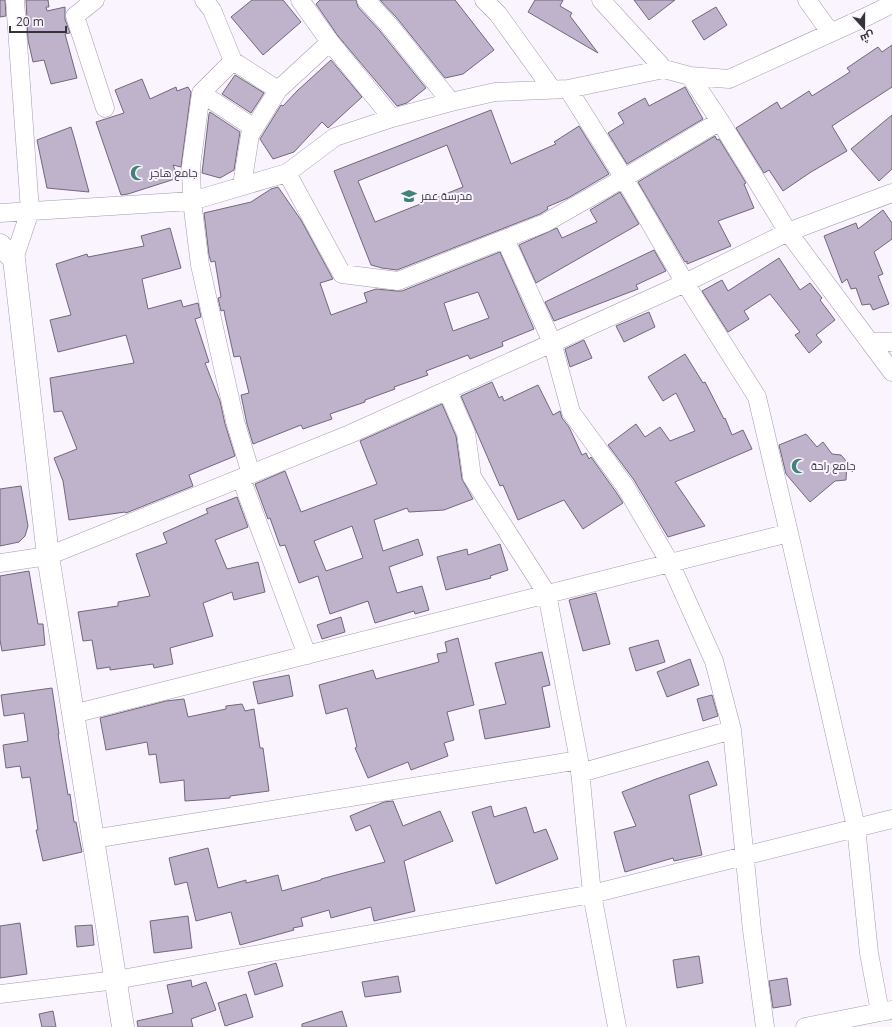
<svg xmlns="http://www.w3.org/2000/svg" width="892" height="1027" font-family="'Open Sans',Cairo,sans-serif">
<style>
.building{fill:#beb3cb;stroke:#72677d;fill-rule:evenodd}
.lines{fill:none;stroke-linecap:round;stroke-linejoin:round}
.minor-casing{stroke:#a69ab1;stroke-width:19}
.tertiary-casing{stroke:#a69ab1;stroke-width:23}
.minor{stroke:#fff;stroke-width:18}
.tertiary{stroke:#fff;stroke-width:22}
.labels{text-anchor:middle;stroke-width:4;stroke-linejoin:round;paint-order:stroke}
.poi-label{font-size:11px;fill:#37333c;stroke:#f9f4fe;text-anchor:start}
</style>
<rect width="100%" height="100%" fill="#f9f4fe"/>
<!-- building -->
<path class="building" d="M 0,0 L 5,0 L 6,16 L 0,17 Z
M 26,0 L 48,0 L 49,7 L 46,7 L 47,11 L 65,7 L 65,19 L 70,33 L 65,34 L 77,78 L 51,84 L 44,60 L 33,62 L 28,40 Z
M 252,0 L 283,0 L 301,22 L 263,55 L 231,17 Z
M 320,0 L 356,0 L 358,7 L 380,31 L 426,88 L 407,103 L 397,106 L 338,36 L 316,4 Z
M 380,0 L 455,0 L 494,50 L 463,74 L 445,78 L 396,17 Z
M 535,0 L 563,0 L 560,6 L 572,13 L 570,16 L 598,53 L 528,12 Z
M 634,0 L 675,0 L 649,20 Z
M 716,7 L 727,25 L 704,40 L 692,21 Z
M 892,45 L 892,87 L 832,126 L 847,151 L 811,172 L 783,191 L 769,170 L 764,173 L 736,128 L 777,102 L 781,109 L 809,91 L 812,96 L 850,72 L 847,68 L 878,47 L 882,52 Z
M 331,60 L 362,97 L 328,128 L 322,122 L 294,152 L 273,159 L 260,139 L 281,105 L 283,106 L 297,91 Z
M 235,75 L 264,93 L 251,113 L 222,94 Z
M 142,79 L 150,99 L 176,87 L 177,91 L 188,87 L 191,92 L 181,167 L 173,165 L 178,178 L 128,194 L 121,195 L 96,122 L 124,113 L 115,90 Z
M 685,87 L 703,119 L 627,164 L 608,133 L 624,123 L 618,113 L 645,98 L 649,106 Z
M 491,110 L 511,164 L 556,144 L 554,142 L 579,126 L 609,174 L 568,198 L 547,207 L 548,209 L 540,214 L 397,270 L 382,268 L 371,265 L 334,171 ZM 447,145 L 463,187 L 375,222 L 358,181 Z
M 210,112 L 240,132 L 234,170 L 220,178 L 202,173 L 209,114 Z
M 892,115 L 892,169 L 879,181 L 851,149 Z
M 71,127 L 74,137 L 89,192 L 47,188 L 37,140 Z
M 715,136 L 717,140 L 719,139 L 746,183 L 744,184 L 754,208 L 718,221 L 731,246 L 687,264 L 687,261 L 685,262 L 638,182 Z
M 278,187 L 301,220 L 333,279 L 320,283 L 331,315 L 367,302 L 364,293 L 376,289 L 397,291 L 402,291 L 500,252 L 534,329 L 502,342 L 503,346 L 470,359 L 468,355 L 426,371 L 428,375 L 394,387 L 395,389 L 365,400 L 365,402 L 330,414 L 332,419 L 303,429 L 301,425 L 253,444 L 247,424 L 241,395 L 249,393 L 240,356 L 234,357 L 225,316 L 224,310 L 221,311 L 218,298 L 221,297 L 215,261 L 211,262 L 209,255 L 204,213 L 251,202 L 271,189 ZM 478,292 L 489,318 L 453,331 L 444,303 Z
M 620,192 L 639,224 L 536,283 L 519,245 L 557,228 L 562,238 L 597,222 L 590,210 Z
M 883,210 L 892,223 L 892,239 L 874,252 L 883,274 L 878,276 L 889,304 L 873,310 L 870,304 L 862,305 L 856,288 L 851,289 L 847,279 L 842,283 L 824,236 L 856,223 L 858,229 Z
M 170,228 L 181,268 L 142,279 L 148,309 L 181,300 L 183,307 L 198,303 L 201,317 L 195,319 L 209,362 L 205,363 L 220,401 L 225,424 L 235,456 L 189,475 L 193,486 L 126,513 L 125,512 L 69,520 L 63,481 L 54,458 L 77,449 L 62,411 L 54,412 L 50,378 L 134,363 L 126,335 L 58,352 L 50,320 L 71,315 L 56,264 L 87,254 L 88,257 L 144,246 L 141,236 Z
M 654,250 L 666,271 L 636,285 L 638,289 L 554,321 L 545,302 Z
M 779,258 L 800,290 L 810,283 L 822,298 L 820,300 L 835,320 L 816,335 L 822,342 L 809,353 L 795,335 L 800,332 L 770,294 L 744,311 L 749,319 L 728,332 L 702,291 L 722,280 L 728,291 Z
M 649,312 L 655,327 L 624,342 L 616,326 Z
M 584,340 L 592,358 L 570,367 L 565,349 Z
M 685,354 L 703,383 L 705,382 L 724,419 L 725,418 L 732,435 L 743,430 L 752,449 L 675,482 L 705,526 L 668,537 L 634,480 L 608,445 L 636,424 L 645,437 L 660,427 L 670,441 L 695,431 L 676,393 L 663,401 L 648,377 Z
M 492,382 L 499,398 L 502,396 L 504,401 L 538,385 L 553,415 L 560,411 L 562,418 L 569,427 L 582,455 L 586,453 L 589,459 L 591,457 L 616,492 L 623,503 L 583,529 L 564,500 L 518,520 L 503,485 L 500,486 L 461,396 Z
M 442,404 L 456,436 L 462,479 L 473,499 L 444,510 L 409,512 L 407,508 L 374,520 L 383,551 L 418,539 L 423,555 L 389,567 L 397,593 L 422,586 L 429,610 L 415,614 L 414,611 L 375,623 L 368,601 L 330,614 L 318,576 L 299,583 L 285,545 L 280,546 L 270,518 L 268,519 L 255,484 L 285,471 L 301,512 L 377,484 L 360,441 ZM 352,526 L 363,558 L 326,571 L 314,541 Z
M 806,434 L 817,447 L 823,442 L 832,454 L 841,455 L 847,462 L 846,480 L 835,481 L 810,502 L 786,474 L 779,445 Z
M 21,486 L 28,526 L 25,536 L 19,542 L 0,546 L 0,489 Z
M 237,497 L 248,527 L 215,540 L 227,569 L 258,562 L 265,592 L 234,600 L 232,592 L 203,603 L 213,636 L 170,648 L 173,664 L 154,668 L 153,664 L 110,670 L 110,667 L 97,669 L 92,640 L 83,641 L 78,612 L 118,606 L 118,602 L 150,596 L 136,554 L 167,543 L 163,533 L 208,513 L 206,509 Z
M 500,544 L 508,570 L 490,576 L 491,578 L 446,590 L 437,557 L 467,549 L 468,555 Z
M 29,571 L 38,624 L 43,624 L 45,645 L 2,651 L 0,640 L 0,576 Z
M 596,593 L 610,644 L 583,651 L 569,600 Z
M 341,617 L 345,632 L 322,639 L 317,625 Z
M 458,638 L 474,705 L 447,712 L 454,740 L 444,743 L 448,756 L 411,770 L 408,762 L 368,778 L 355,748 L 357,747 L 347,708 L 326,714 L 319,685 L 373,670 L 376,679 L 439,662 L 437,654 L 447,652 L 445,642 Z
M 658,640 L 665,662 L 636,671 L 629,648 Z
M 542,652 L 550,685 L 542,687 L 550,727 L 485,739 L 479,710 L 506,704 L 495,663 Z
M 690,659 L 699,685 L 667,697 L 657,672 Z
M 289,675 L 293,696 L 258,704 L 253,682 Z
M 52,688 L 59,734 L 58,734 L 68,795 L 70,794 L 74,822 L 76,822 L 82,852 L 43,861 L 36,830 L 38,830 L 30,777 L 22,778 L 20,766 L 6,768 L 3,745 L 28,741 L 24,713 L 4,716 L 1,695 Z
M 712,695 L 718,716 L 703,721 L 697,699 Z
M 184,699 L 188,717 L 226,709 L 226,706 L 242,704 L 245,711 L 254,709 L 260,748 L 263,748 L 269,791 L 230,796 L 230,798 L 185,801 L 184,780 L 160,783 L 156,754 L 149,755 L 147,742 L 106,750 L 100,718 L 166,701 Z
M 708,761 L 717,785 L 689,795 L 702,855 L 674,861 L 673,858 L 625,872 L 614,832 L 636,826 L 622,792 L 656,779 Z
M 393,801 L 403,826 L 440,811 L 453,841 L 404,861 L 415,911 L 374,921 L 371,907 L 331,918 L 329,910 L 301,918 L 303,926 L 293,928 L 294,930 L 240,945 L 231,912 L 196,921 L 187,882 L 175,885 L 169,858 L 208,848 L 218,888 L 246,880 L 246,883 L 278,875 L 282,891 L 321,880 L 321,879 L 385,862 L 370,825 L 356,831 L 350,816 L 384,802 Z
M 491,806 L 494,817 L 526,807 L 534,833 L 546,829 L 558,859 L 496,884 L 472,812 Z
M 188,916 L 192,948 L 154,953 L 150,921 Z
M 20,923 L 27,974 L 0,978 L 0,926 Z
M 92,925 L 94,945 L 77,947 L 75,926 Z
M 699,956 L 703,983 L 677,988 L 673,960 Z
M 276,963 L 283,986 L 255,995 L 248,972 Z
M 398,976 L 401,992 L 365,997 L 362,982 Z
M 787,978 L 791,1005 L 773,1008 L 769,981 Z
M 191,980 L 192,987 L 206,982 L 216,1010 L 191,1019 L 193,1027 L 138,1027 L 137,1021 L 173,1013 L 167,985 Z
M 246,994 L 253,1017 L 225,1026 L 218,1003 Z
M 53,1011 L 56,1027 L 42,1027 L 39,1014 Z
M 342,1011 L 347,1027 L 302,1027 L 302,1024 Z"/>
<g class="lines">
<defs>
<path id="minor" d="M 95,0 L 75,16 L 105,108
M 204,0 L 212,10 L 233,61 L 278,90 L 330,42
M 300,0 L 330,42 L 392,118
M 366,0 L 388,24 L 451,102
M 484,0 L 498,14 L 552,89
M 601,0 L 664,69
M 807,0 L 830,32
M 233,61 L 201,93 L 191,166 L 192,201 L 200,265 L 235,421 L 251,474
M 690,76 L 720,121 L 788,232 L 892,372
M 201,93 L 254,128
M 287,173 L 342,274 L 398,281 L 545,223 L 624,178 L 720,121
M 242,185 L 250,135 L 278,90
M 0,213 L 192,201 L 287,173 L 335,137 L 392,118 L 451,102 L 495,92 L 568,89 L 664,69 L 690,76 L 729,79 L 870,15 L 892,4
M 505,239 L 552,342 L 571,412 L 625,486 L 670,563 L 714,661 L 732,730 L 752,930 L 765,1027
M 14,259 L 30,211 L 15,0
M 870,342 L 892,342
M 447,390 L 466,433 L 472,477 L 547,594 L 579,760 L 592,894 L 617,1027
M 241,478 L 307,655
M 789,533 L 856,827 L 869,953 L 880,1012 L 892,1010
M 0,563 L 48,556 L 350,434 L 685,283 L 788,232 L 892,193
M 73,714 L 789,533 L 757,397 L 685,283 L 624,178 L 568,89
M 580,773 L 732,730
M 93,839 L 579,760
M 0,994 L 116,980 L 592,894 L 892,819
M 805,1027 L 880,1012"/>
<path id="tertiary" d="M 0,245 L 14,259 L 48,556 L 123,1027"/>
</defs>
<!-- minor casing -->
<use href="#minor" class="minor-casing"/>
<!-- tertiary casing -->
<use href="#tertiary" class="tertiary-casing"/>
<!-- minor -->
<use href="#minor" class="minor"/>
<!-- tertiary -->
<use href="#tertiary" class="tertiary"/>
</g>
<!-- icons -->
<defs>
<symbol id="mosque-bare" viewBox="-9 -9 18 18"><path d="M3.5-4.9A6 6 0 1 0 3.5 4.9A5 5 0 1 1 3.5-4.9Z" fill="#408479" stroke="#f9f4fe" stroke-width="2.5" paint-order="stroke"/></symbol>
<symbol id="school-bare" viewBox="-9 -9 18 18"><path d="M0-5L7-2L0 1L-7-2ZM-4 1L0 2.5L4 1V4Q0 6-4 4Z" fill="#408479" stroke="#f9f4fe" stroke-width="2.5" paint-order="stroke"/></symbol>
</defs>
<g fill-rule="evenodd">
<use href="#mosque-bare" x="127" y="162" width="22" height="22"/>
<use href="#school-bare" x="398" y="185" width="22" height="22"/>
<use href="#mosque-bare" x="788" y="455" width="22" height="22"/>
</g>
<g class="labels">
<!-- poi labels -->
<g class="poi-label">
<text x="150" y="177">جامع هاجر</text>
<text x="421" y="200">مدرسة عمر</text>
<text x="811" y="470">جامع راحة</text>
</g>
</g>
<!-- north arrow -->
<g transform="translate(864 28) rotate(159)" stroke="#f9f4fe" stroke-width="3" paint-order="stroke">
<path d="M0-3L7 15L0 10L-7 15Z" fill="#37333c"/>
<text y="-6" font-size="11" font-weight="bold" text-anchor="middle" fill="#37333c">ش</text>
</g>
<!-- scale -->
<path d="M10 26v6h56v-6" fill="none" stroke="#37333c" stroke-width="2"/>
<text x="16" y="26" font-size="12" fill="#37333c" stroke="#f9f4fe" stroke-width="3" paint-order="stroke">20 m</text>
</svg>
